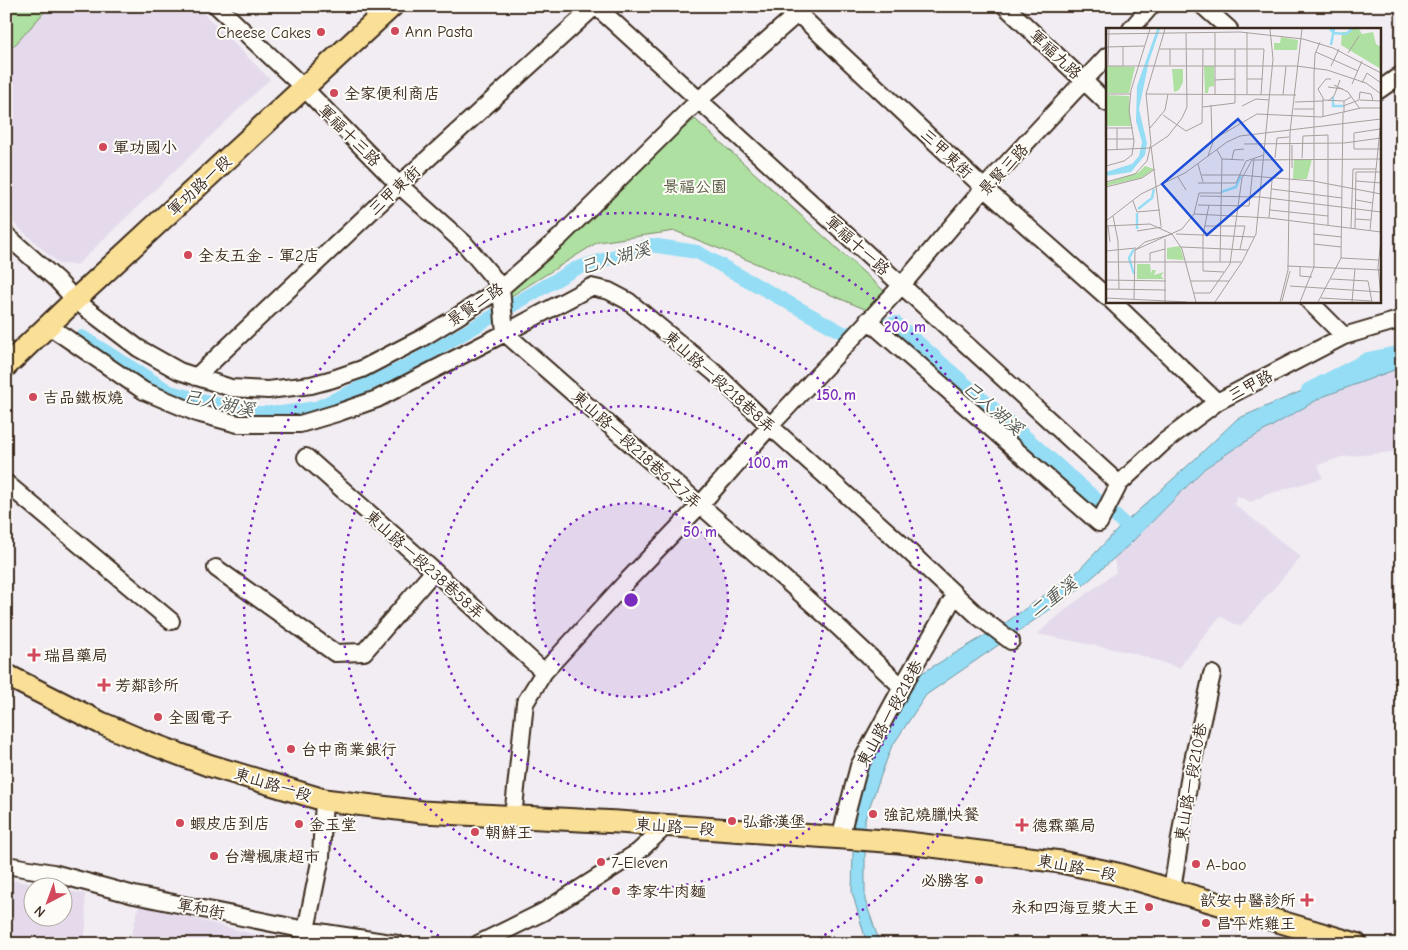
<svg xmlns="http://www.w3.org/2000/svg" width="1408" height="950" font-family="'Comic Neue','LXGW WenKai TC',sans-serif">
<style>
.built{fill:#e4daec}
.green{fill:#aee0a1;stroke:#748560}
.water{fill:#94ddf5;stroke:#70959f}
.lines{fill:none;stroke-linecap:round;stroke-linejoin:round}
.canal{stroke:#94ddf5;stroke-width:14}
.minor-casing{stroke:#3b2a1e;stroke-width:20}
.major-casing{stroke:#3b2a1e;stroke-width:25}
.minor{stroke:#fdfcf7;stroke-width:16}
.major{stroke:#fadf96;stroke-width:21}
.ring{fill:none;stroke:#7b2cbf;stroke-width:2.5;stroke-dasharray:2.5 5}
.poi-dot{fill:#d1495b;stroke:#fdfcf7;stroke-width:2}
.labels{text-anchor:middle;stroke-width:4;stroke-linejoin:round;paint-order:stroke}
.poi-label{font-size:16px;fill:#3b2a1e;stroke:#fdfcf7;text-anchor:start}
.street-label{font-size:16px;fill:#3b2a1e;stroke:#fdfcf7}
.park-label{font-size:16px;fill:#58583f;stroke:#fdfcf7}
.water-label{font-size:18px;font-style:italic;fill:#515754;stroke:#fdfcf7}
.inset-river{fill:none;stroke:#94ddf5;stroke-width:2.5}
.inset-road{fill:none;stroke:#a99f9d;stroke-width:1}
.view{fill:#1d4ed8;fill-opacity:0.15;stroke:#1d4ed8;stroke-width:2.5}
.inset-edge{fill:none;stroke:#3b2a1e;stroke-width:2.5}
.centre{fill:#7b2cbf;stroke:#fdfcf7;stroke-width:2.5}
.ring-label{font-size:15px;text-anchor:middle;font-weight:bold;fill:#7b2cbf;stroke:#fdfcf7;stroke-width:4;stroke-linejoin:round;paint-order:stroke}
</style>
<rect width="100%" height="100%" fill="#f2edf2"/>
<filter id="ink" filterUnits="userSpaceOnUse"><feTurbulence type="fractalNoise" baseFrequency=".02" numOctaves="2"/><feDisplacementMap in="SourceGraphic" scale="10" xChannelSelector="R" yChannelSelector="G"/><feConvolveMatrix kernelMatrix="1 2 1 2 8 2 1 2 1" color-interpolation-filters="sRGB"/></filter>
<g filter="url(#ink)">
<!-- built -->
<path class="built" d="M 6,6 L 196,6 L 270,79 L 77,265 L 59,264 L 6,216 Z
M 1402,357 L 1402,451 L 1342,457 L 1318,465 L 1323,478 L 1265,495 L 1251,502 L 1237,496 L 1234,504 L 1301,557 L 1240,627 L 1220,616 L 1179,668 L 1133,653 L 1037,634 L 1070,606 L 1116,572 L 1112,547 L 1191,465 L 1305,396 Z
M 6,879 L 51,887 L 32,888 L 32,918 L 62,918 L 63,890 L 85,894 L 86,927 L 83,944 L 6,944 Z
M 139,905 L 293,944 L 129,944 Z"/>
<!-- green -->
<path class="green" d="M 12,6 L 44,6 L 47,9 L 13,47 L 6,41 L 6,13 Z
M 695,119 L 884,291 L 867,310 L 755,263 L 675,231 L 598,242 L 505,300 L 495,287 Z"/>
<!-- water -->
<path class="water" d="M 1402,352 L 1402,367 L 1322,397 L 1240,445 L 1205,468 L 1130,544 L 1078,590 L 926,695 L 891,748 L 865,819 L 865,900 L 880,944 L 867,944 L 852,892 L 854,816 L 861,781 L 880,741 L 906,693 L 922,673 L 1001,626 L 1077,572 L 1119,528 L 1194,460 L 1237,419 L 1318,384 Z"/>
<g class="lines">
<!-- canal -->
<path class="canal" d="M 82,337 L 170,392 L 250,413 L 282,413 L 316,408 L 405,367 L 575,269 L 651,245 L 697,252 L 845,334 L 896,323 L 1131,530
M 1308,390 L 1368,359 L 1402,352"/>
<defs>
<path id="minor" d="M 217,6 L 304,88 L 399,185 L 464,243 L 492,276 L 501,288 L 505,333
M 596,6 L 1119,484
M 790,6 L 984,188 L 1107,297
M 1005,6 L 1107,103
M 1203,6 L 1229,29
M 1131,29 L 1151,6
M 1379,90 L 1402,74
M 6,235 L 57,280 L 75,300 L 88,310 L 138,348 L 179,371 L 231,388 L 268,390 L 311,385 L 333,379 L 362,369 L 422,338 L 455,318 L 501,288 L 560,237 L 699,100 L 806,6
M 1112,301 L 1217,402
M 1309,301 L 1344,336
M 868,320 L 1099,523 L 1119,484 L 1164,442 L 1217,402 L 1344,336 L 1402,319
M 49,326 L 144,391 L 197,413 L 238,424 L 300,424 L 337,413 L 377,399 L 505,333 L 591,287 L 609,291 L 628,301 L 715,373 L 770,426 L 898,541 L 978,616 L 1011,641
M 505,333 L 833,622 L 902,687
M 196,377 L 399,185 L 595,6
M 306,457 L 434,571 L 544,672
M 6,483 L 171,621
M 216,568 L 335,653 L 364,652 L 434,571
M 513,817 L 525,703 L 544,672 L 627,581 L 700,505 L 770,426 L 902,285 L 984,188 L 1107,56
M 840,838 L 859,766 L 902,687 L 955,595
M 6,865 L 53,873 L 134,895 L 306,930 L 397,944
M 1172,890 L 1190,774 L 1212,674
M 306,930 L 321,857 L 324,800
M 478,944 L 543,912 L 638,852 L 667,825"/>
<path id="major" d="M 6,366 L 75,300 L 392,6
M 6,675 L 101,723 L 136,738 L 208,765 L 324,800 L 422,812 L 618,822 L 899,842 L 1061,862 L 1117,874 L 1356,944"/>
</defs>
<!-- minor casing -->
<use href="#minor" class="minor-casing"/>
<!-- major casing -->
<use href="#major" class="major-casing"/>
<!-- minor -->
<use href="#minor" class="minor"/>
<!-- major -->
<use href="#major" class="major"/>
</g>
</g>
<!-- distance rings -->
<circle cx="631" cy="600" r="97" fill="#7b2cbf" fill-opacity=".12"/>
<g class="ring">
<circle cx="631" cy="600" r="97"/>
<circle cx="631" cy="600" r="194"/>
<circle cx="631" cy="600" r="290"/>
<path d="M452 943A387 387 0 1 1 810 943"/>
</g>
<!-- markers -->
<g class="poi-dot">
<circle cx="395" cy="31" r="5"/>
<circle cx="321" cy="32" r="5"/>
<circle cx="334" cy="93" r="5"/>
<circle cx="103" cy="147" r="5"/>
<circle cx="188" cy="255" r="5"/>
<circle cx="33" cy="397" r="5"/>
<path d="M31.5 647.5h5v5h5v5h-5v5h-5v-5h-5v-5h5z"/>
<path d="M101.5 677.5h5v5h5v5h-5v5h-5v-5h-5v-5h5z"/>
<circle cx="158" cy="717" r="5"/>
<circle cx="291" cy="749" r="5"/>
<circle cx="873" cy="814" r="5"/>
<circle cx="732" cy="821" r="5"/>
<circle cx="180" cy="823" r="5"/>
<circle cx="299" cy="824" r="5"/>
<path d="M1019.5 817.5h5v5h5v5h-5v5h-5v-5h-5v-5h5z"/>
<circle cx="475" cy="832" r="5"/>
<circle cx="214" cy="856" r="5"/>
<circle cx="601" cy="862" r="5"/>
<circle cx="1196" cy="864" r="5"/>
<circle cx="979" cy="880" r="5"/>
<circle cx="616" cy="891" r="5"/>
<path d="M1304.5 892.5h5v5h5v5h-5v5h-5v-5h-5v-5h5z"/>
<circle cx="1149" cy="907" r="5"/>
<circle cx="1206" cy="923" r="5"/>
</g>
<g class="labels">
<!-- poi labels -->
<g class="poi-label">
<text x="405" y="37">Ann Pasta</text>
<text x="311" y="38" text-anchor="end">Cheese Cakes</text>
<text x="344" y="99">全家便利商店</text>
<text x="113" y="153">軍功國小</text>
<text x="198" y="261">全友五金 - 軍2店</text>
<text x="43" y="403">吉品鐵板燒</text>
<text x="44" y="661">瑞昌藥局</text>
<text x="115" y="691">芳鄰診所</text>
<text x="168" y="723">全國電子</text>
<text x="301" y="755">台中商業銀行</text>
<text x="883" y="820">強記燒臘快餐</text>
<text x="742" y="827">弘爺漢堡</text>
<text x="190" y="829">蝦皮店到店</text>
<text x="309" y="830">金玉堂</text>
<text x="1032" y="831">德霖藥局</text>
<text x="485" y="838">朝鮮王</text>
<text x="224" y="862">台灣楓康超市</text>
<text x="611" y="868">7-Eleven</text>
<text x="1206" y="870">A-bao</text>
<text x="969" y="886" text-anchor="end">必勝客</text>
<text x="626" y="897">李家牛肉麵</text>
<text x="1296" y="906" text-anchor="end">歆安中醫診所</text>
<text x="1139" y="913" text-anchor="end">永和四海豆漿大王</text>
<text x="1216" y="929">昌平炸雞王</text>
</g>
<!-- street labels -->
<g class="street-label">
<text transform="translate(1056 54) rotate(43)" y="6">軍福九路</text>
<text transform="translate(350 135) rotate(45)" y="6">軍福十三路</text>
<text transform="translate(947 153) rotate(43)" y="6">三甲東街</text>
<text transform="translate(1003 169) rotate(-47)" y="6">景賢三路</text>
<text transform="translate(199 185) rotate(-43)" y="6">軍功路一段</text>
<text transform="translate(394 190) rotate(-43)" y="6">三甲東街</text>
<text transform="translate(858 245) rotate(42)" y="6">軍福十一路</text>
<text transform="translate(475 304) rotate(-34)" y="6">景賢二路</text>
<text transform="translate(720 381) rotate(42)" y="6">東山路一段218巷8弄</text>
<text transform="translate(1250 385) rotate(-28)" y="6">三甲路</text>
<text transform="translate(637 449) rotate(42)" y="6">東山路一段218巷6之7弄</text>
<text transform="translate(425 564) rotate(42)" y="6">東山路一段238巷58弄</text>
<text transform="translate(889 713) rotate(-61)" y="6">東山路一段218巷</text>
<text transform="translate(1190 782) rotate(-80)" y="6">東山路一段210巷</text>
<text transform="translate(273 784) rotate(17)" y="6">東山路一段</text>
<text transform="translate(675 826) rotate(4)" y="6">東山路一段</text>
<text transform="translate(1077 867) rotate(11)" y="6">東山路一段</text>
<text transform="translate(201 908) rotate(11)" y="6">軍和街</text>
</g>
<!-- park labels -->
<g class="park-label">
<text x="695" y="192">景福公園</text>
</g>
<!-- water labels -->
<g class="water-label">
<text transform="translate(615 258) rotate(-16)" y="6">己人湖溪</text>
<text transform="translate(219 403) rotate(12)" y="6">己人湖溪</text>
<text transform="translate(993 408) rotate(41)" y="6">己人湖溪</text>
<text transform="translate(1053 597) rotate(-37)" y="6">二重溪</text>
</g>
</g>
<!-- overview -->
<g transform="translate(1106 28)">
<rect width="275" height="275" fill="#f2edf2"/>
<path d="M 246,1 L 253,1 L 256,6 L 267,4 L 270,16 L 275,19 L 275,41 L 235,17 L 236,4 L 244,4 ZM 175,9 L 192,12 L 191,22 L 168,22 L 168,15 L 174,15 ZM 0,38 L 29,39 L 23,65 L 0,65 ZM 98,38 L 108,38 L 108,58 L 103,59 L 102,65 L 99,65 ZM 66,41 L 77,41 L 77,54 L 73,62 L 68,64 ZM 0,67 L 23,68 L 25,98 L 0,98 ZM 188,131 L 206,131 L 201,151 L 187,151 ZM 39,138 L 48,141 L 35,150 L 0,158 L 0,155 L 33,144 ZM 74,218 L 78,232 L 61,231 L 61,220 ZM 31,236 L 44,236 L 45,246 L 46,242 L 50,242 L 48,247 L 58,244 L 55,248 L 58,251 L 31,251 Z" fill="#aee0a1"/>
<path d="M 51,1 L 54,1 L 43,33 L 33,81 L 41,115 L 39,127 L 25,144 L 0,148 L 0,144 L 26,136 L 33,128 L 36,114 L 30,93 L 31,58 Z" fill="#94ddf5"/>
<path class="inset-river" d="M 224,1 L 228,5 L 240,6 L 246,1M 225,17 L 228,1M 227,69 L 227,78 L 237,78M 115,164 L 130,159 L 135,147M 32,181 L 46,170 L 48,161M 31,201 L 31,185M 28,221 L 23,230 L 28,246"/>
<path class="inset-road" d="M 109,5 L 109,66M 0,6 L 134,4 L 197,11 L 227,20 L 275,45M 0,19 L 38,18M 54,21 L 158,21 L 155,67M 64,21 L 64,37M 210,24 L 252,43M 242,25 L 253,8M 0,38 L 190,38 L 221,42 L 260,55 L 275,66M 2,38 L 3,1M 17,38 L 17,18M 225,38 L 233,21M 141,51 L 157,51M 109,52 L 129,51M 256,55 L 261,45 L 275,55M 246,56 L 256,33M 228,57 L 242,64 L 254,81M 222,59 L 237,61M 0,66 L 24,66M 40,66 L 190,67M 141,66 L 141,4M 177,67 L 180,38M 217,72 L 238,73M 254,72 L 275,73M 222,73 L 228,68 L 234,52M 189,74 L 217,73M 105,77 L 106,113M 136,78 L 150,71 L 163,72M 237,78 L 253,72 L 254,64 L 265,66 L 267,72M 97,79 L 129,75 L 129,21M 188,81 L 208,81M 238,85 L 238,73 L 245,69M 57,87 L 80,103 L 96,95 L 97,21M 217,89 L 217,70 L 212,61 L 220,51 L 225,51M 0,100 L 27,100M 44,100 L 59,82 L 62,66M 274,101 L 248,105 L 248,121 L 275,121M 0,111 L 28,111M 138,116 L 238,115 L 275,110M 45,118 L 55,198M 0,122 L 44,120 L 62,108 L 76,90 L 81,79 L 80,5M 11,122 L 11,100M 111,122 L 116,131 L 114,234M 102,128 L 108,111 L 151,86 L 215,89 L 255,80 L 275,80M 169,130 L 171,110 L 183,109M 196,130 L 197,108 L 222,107 L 222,198M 116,131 L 138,132M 126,131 L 128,122 L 138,121M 92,136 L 97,154M 0,138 L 18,133 L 26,127 L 28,113 L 23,83 L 25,62 L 44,1M 186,140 L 186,117M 96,147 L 133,147M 133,147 L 207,153 L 275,166M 72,149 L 80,162M 250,153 L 275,155M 0,154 L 29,146 L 41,133 L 45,115 L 40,66 L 59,1M 92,155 L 130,155 L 140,133 L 158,127M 0,159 L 36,150 L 49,141M 166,161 L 236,170M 94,168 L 154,169 L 275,184M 250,172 L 267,175M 27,173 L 31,184 L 54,182M 92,177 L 143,178 L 148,131M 103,177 L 97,207 L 97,243 L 118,244M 164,182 L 222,188M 88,186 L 163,190 L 275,204M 7,188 L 12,213 L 13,261M 163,190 L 166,152M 249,191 L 265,192M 0,193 L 35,166 L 79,145 L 121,114 L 134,108 L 275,91M 0,198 L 44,196 L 66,206 L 76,221 L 90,274M 2,198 L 4,214M 99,198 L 139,198 L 134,221M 245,200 L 247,141 L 270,141M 249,201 L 250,144 L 275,144M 264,202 L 275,91M 31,203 L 56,199M 70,206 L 148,209M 207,206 L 236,209M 59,211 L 59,274M 275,212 L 272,239 L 275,267M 208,216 L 235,219M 75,219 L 142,222M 29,222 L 76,201 L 88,186 L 93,165 L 115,165M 29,222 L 39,214 L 66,206M 0,223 L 30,220M 235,230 L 273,232M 44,233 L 44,225 L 59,221M 0,234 L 135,234M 181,238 L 275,242M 194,238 L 194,248 L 206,249M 225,251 L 262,253 L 266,274M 0,252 L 60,253M 84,253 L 123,253M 184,258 L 275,264M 0,261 L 60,262M 88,265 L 104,265 L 124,236 L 136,150 L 146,132 L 275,131M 0,270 L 81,274M 215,270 L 266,273M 28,272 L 29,222M 176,273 L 184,243M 109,274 L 136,234 L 150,206 L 167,31 L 164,1M 174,274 L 182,242 L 184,104 L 196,1M 194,274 L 208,239 L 208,47 L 209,26 L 214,14M 212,274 L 235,230 L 237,85M 246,274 L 249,241"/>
<path class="view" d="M 132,91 L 176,142 L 101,207 L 56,156 Z"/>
<rect width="275" height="275" class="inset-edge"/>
</g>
<circle cx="631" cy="600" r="8" class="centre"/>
<g class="ring-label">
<text x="905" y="332">200 m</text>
<text x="836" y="400">150 m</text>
<text x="768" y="468">100 m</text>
<text x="700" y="537">50 m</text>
</g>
<!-- margin -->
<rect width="1408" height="950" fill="none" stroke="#fdfcf7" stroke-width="25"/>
<rect x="12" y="12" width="1383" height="925" fill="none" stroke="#3b2a1e" stroke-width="2" filter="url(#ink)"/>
<!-- north arrow -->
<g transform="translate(48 902) rotate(221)"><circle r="24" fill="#fdfcf7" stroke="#afa8a0"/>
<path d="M0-4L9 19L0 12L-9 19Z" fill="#d1495b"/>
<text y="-8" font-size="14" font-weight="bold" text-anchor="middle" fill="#3b2a1e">N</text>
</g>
</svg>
